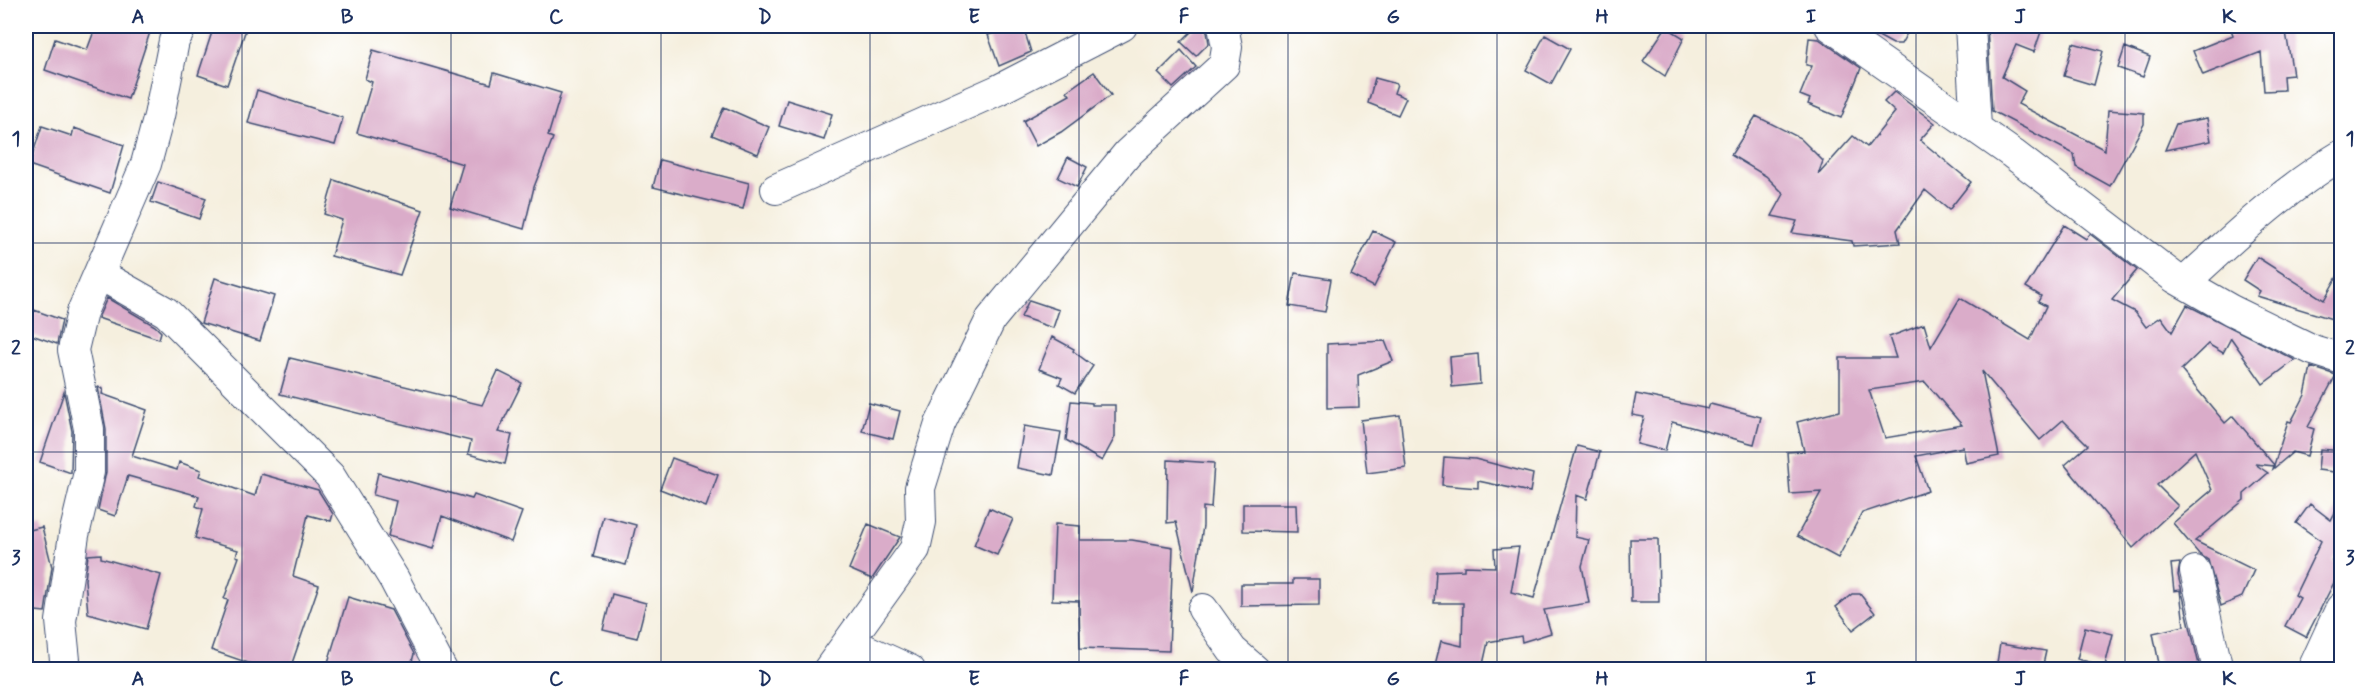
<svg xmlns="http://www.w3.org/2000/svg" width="2367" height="695" font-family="Mynerve,sans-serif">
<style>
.building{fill:#daacc9;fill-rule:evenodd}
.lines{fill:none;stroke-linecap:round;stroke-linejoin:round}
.minor-casing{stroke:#3c4c71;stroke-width:32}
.major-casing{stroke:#3c4c71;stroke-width:35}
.minor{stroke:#fff;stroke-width:30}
.major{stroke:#fff;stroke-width:33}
.grid{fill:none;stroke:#1b2f5e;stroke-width:1.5;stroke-opacity:0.55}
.neatline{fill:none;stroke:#1b2f5e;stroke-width:2}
.grid-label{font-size:20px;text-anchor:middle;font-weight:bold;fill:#1b2f5e}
</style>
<rect width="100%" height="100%" fill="#fff"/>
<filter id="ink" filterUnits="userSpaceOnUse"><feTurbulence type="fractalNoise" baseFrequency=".0167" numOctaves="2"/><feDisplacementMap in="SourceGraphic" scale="12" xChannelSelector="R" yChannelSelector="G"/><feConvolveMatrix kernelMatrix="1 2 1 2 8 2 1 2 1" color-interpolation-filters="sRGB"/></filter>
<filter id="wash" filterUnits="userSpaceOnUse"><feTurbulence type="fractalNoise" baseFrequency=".008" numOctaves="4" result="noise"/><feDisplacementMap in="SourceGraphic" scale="24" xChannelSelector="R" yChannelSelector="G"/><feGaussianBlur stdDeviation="1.35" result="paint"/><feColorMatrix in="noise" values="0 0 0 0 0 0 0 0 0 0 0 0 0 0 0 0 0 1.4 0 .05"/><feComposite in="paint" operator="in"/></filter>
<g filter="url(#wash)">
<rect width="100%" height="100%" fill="#f5efde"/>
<g id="blocks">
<!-- building -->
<path class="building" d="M 96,26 L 152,26 L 128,99 L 45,70 L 55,39 L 87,50 Z
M 214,26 L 247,26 L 227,85 L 198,75 Z
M 1016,26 L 1023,26 L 1031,52 L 999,66 L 988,35 Z
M 1197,26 L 1206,26 L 1209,43 L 1196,56 L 1181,42 Z
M 1860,26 L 1911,26 L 1901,44 L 1893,44 Z
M 1987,26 L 2043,26 L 2034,52 L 2016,45 L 2002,77 L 2025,91 L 2018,104 L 2105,150 L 2108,110 L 2144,113 L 2144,124 L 2110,186 L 2076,167 L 2074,154 L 1992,111 Z
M 2244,26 L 2285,26 L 2293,75 L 2283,76 L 2284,90 L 2264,91 L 2261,52 L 2203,75 L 2193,51 L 2233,35 L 2231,29 Z
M 1666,27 L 1684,38 L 1665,76 L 1643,61 Z
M 1545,35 L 1570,49 L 1551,84 L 1526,70 Z
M 1809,38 L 1819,39 L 1861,68 L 1841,118 L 1808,104 L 1810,99 L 1800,95 L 1812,66 L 1806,65 Z
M 2073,43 L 2103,51 L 2094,85 L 2064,76 Z
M 2125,47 L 2150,57 L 2143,77 L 2118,68 Z
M 373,50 L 491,84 L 494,73 L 561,93 L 548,136 L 553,138 L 534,187 L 524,229 L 450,207 L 463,164 L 357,133 L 372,82 L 365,79 Z
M 1181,50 L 1196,67 L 1173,88 L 1158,73 Z
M 1094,72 L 1111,95 L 1061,132 L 1036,146 L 1023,121 L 1070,95 L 1067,91 Z
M 1375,78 L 1397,84 L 1394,93 L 1406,98 L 1398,115 L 1368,103 Z
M 257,90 L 343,118 L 335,145 L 248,123 Z
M 1894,92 L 1935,123 L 1920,140 L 1971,182 L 1949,210 L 1925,190 L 1897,230 L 1900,243 L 1853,246 L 1852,241 L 1792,233 L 1797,221 L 1772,216 L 1784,194 L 1766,176 L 1731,155 L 1756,116 L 1800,138 L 1823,161 L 1818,175 L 1853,136 L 1867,147 L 1895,112 L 1884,102 Z
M 787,100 L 832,114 L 824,140 L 779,126 Z
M 724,107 L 769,127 L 758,154 L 712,135 Z
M 2207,118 L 2211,141 L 2165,150 L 2176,124 Z
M 42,126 L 72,136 L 74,128 L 124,145 L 110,193 L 29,165 Z
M 1068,157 L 1087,167 L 1077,187 L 1058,178 Z
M 660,160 L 749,183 L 743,209 L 653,187 Z
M 334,180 L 423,210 L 400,275 L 331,256 L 342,220 L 324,214 Z
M 158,182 L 206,198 L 199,219 L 151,202 Z
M 2064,225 L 2086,239 L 2090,234 L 2137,270 L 2112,300 L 2135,312 L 2146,327 L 2161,317 L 2172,332 L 2187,305 L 2295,360 L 2263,384 L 2231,338 L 2223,353 L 2208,344 L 2181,370 L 2225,423 L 2233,416 L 2274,465 L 2288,421 L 2291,422 L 2305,395 L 2311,367 L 2336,375 L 2308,427 L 2314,429 L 2307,456 L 2293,452 L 2273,469 L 2274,466 L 2255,464 L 2268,473 L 2244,494 L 2244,500 L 2195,541 L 2254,570 L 2242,597 L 2221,606 L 2208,560 L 2199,554 L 2173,523 L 2212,490 L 2195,451 L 2157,485 L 2178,506 L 2133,548 L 2065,465 L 2088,445 L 2063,420 L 2040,440 L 1982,371 L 1999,456 L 1966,463 L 1963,447 L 1916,456 L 1928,491 L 1862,513 L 1838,558 L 1797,536 L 1821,492 L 1790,494 L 1787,452 L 1804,451 L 1797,422 L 1840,411 L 1840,358 L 1896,358 L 1889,337 L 1924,324 L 1931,347 L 1960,298 L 2030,340 L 2046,306 L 2038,302 L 2041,296 L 2026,287 ZM 1925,382 L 1962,425 L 1885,438 L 1869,390 Z
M 1373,231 L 1396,242 L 1374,287 L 1351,275 Z
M 2257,257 L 2324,300 L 2342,268 L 2342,322 L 2257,296 L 2260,291 L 2243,280 Z
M 1295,273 L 1331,279 L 1325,312 L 1289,306 Z
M 215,278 L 274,296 L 260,341 L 201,323 Z
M 107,298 L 155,326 L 161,332 L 159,339 L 98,318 Z
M 1029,300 L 1059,310 L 1053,328 L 1021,317 Z
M 34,310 L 62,320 L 57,344 L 26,333 Z
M 1052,337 L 1074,349 L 1073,351 L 1093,366 L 1075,393 L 1059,384 L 1062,378 L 1039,369 Z
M 1385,341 L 1393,361 L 1358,375 L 1359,407 L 1327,408 L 1327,344 Z
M 1478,354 L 1480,384 L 1452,387 L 1450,357 Z
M 290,358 L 482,405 L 498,371 L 522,383 L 498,432 L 512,435 L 505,464 L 468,454 L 471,441 L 280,394 Z
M 98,387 L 103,389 L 102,394 L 147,410 L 132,456 L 177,470 L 179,462 L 201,470 L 199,476 L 255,496 L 261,474 L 318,490 L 333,514 L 331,521 L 308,515 L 293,576 L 319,585 L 290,669 L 266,669 L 211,650 L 228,600 L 224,599 L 239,557 L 236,556 L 238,550 L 195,538 L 203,509 L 196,506 L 199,496 L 128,476 L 115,516 L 98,510 L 106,472 L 106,429 Z
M 64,392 L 72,431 L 71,473 L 40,462 Z
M 1636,394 L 1708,409 L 1710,404 L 1761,417 L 1754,444 L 1672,422 L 1665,451 L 1637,444 L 1644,417 L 1632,415 Z
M 1071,401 L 1092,403 L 1092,405 L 1115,405 L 1115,437 L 1102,461 L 1066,440 Z
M 869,403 L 900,411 L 893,439 L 862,431 Z
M 1400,415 L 1406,468 L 1367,473 L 1361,420 Z
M 1024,426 L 1061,432 L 1053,475 L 1017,468 Z
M 1577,446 L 1600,452 L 1587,499 L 1576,495 L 1575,537 L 1589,540 L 1582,566 L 1589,603 L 1544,610 L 1551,633 L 1522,642 L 1521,636 L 1488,642 L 1482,669 L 1434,669 L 1441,641 L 1462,646 L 1463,603 L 1434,603 L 1436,571 L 1464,570 L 1464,566 L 1495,567 L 1494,549 L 1519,547 L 1511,592 L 1534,598 Z
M 2320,449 L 2342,451 L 2342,473 L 2318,470 Z
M 1444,457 L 1475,459 L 1533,474 L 1530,492 L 1478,481 L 1478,488 L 1442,485 Z
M 672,458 L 718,475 L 706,507 L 660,489 Z
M 1168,460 L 1214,463 L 1211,508 L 1203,507 L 1203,526 L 1193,592 L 1176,522 L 1167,523 Z
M 378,473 L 472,499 L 474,495 L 522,512 L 511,542 L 442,516 L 433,549 L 388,536 L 396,501 L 373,495 Z
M 2342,499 L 2342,546 L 2332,560 L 2342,567 L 2306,637 L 2285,626 L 2300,598 L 2295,595 L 2321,541 L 2296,523 L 2310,504 L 2331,520 Z
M 1243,504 L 1296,504 L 1297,532 L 1243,531 Z
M 989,508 L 1013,519 L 997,555 L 974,545 Z
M 603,516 L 636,525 L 626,565 L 593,557 Z
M 868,524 L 900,537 L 872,579 L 849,569 Z
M 1055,524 L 1080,526 L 1080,540 L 1132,540 L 1173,547 L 1169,651 L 1080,648 L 1079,601 L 1052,600 Z
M 42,527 L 52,567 L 45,612 L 26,610 L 26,531 Z
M 1630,539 L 1658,539 L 1659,602 L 1631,602 Z
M 101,554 L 101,558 L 161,575 L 146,629 L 88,613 L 85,580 L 88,555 Z
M 2180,563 L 2178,575 L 2200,669 L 2160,669 L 2153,633 L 2184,626 L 2180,590 L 2174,591 L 2171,564 Z
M 1293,579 L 1319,579 L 1319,605 L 1241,606 L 1241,584 L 1293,584 Z
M 612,594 L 646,603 L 637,638 L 603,630 Z
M 1852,594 L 1860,594 L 1875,613 L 1853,630 L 1836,607 Z
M 348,597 L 391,610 L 414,654 L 410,669 L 326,669 Z
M 2085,627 L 2113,634 L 2105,666 L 2077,659 Z
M 2000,644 L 2046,651 L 2042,669 L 2022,665 L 2021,669 L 1996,669 Z"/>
</g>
</g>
<g filter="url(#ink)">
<use href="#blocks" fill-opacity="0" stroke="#3c4c71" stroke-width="1.5"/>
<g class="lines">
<defs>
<path id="minor" d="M 1830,26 L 2013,154 L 2175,278 L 2231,310 L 2313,350 L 2342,359
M 1970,26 L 1976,127
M 776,189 L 998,90 L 1122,26
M 99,274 L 166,312 L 330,476 L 394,579 L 442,670
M 2184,283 C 2234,237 2283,190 2342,155
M 2195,571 L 2218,670
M 1203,609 L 1232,650 L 1255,670
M 849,642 L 910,670
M 66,670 L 61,621 L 74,535 L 89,472 L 89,429 L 73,350 L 82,312 L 146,164 L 159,116 L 174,41 L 182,26
M 828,670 L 915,549 L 921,522 L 920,488 L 940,424 L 991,319 L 1128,153 L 1224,65 L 1227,47 L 1223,26"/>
<path id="major" d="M 2314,670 L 2342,609"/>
</defs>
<!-- minor casing -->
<use href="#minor" class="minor-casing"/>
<!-- major casing -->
<use href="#major" class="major-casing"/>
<!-- minor -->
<use href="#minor" class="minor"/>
<!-- major -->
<use href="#major" class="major"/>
</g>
</g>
<!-- grid -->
<path class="grid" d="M 242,26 L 242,670M 451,26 L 451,670M 661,26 L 661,670M 870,26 L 870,670M 1079,26 L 1079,670M 1288,26 L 1288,670M 1497,26 L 1497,670M 1706,26 L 1706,670M 1916,26 L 1916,670M 2125,26 L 2125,670M 26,243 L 2342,243M 26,452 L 2342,452"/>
<!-- margin -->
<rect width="2367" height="695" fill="none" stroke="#fff" stroke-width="66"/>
<rect x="33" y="33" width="2301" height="629" class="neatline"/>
<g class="grid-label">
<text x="138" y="23">A</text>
<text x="347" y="23">B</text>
<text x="556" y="23">C</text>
<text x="765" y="23">D</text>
<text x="974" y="23">E</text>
<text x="1184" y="23">F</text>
<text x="1393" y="23">G</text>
<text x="1602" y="23">H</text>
<text x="1811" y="23">I</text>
<text x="2020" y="23">J</text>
<text x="2229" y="23">K</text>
<text x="16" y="145">1</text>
<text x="2350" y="145">1</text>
<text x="16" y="354">2</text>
<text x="2350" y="354">2</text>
<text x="16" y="564">3</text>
<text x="2350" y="564">3</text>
<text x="138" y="685">A</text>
<text x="347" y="685">B</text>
<text x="556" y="685">C</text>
<text x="765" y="685">D</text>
<text x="974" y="685">E</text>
<text x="1184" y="685">F</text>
<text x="1393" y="685">G</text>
<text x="1602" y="685">H</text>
<text x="1811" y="685">I</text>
<text x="2020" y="685">J</text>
<text x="2229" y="685">K</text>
</g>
</svg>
